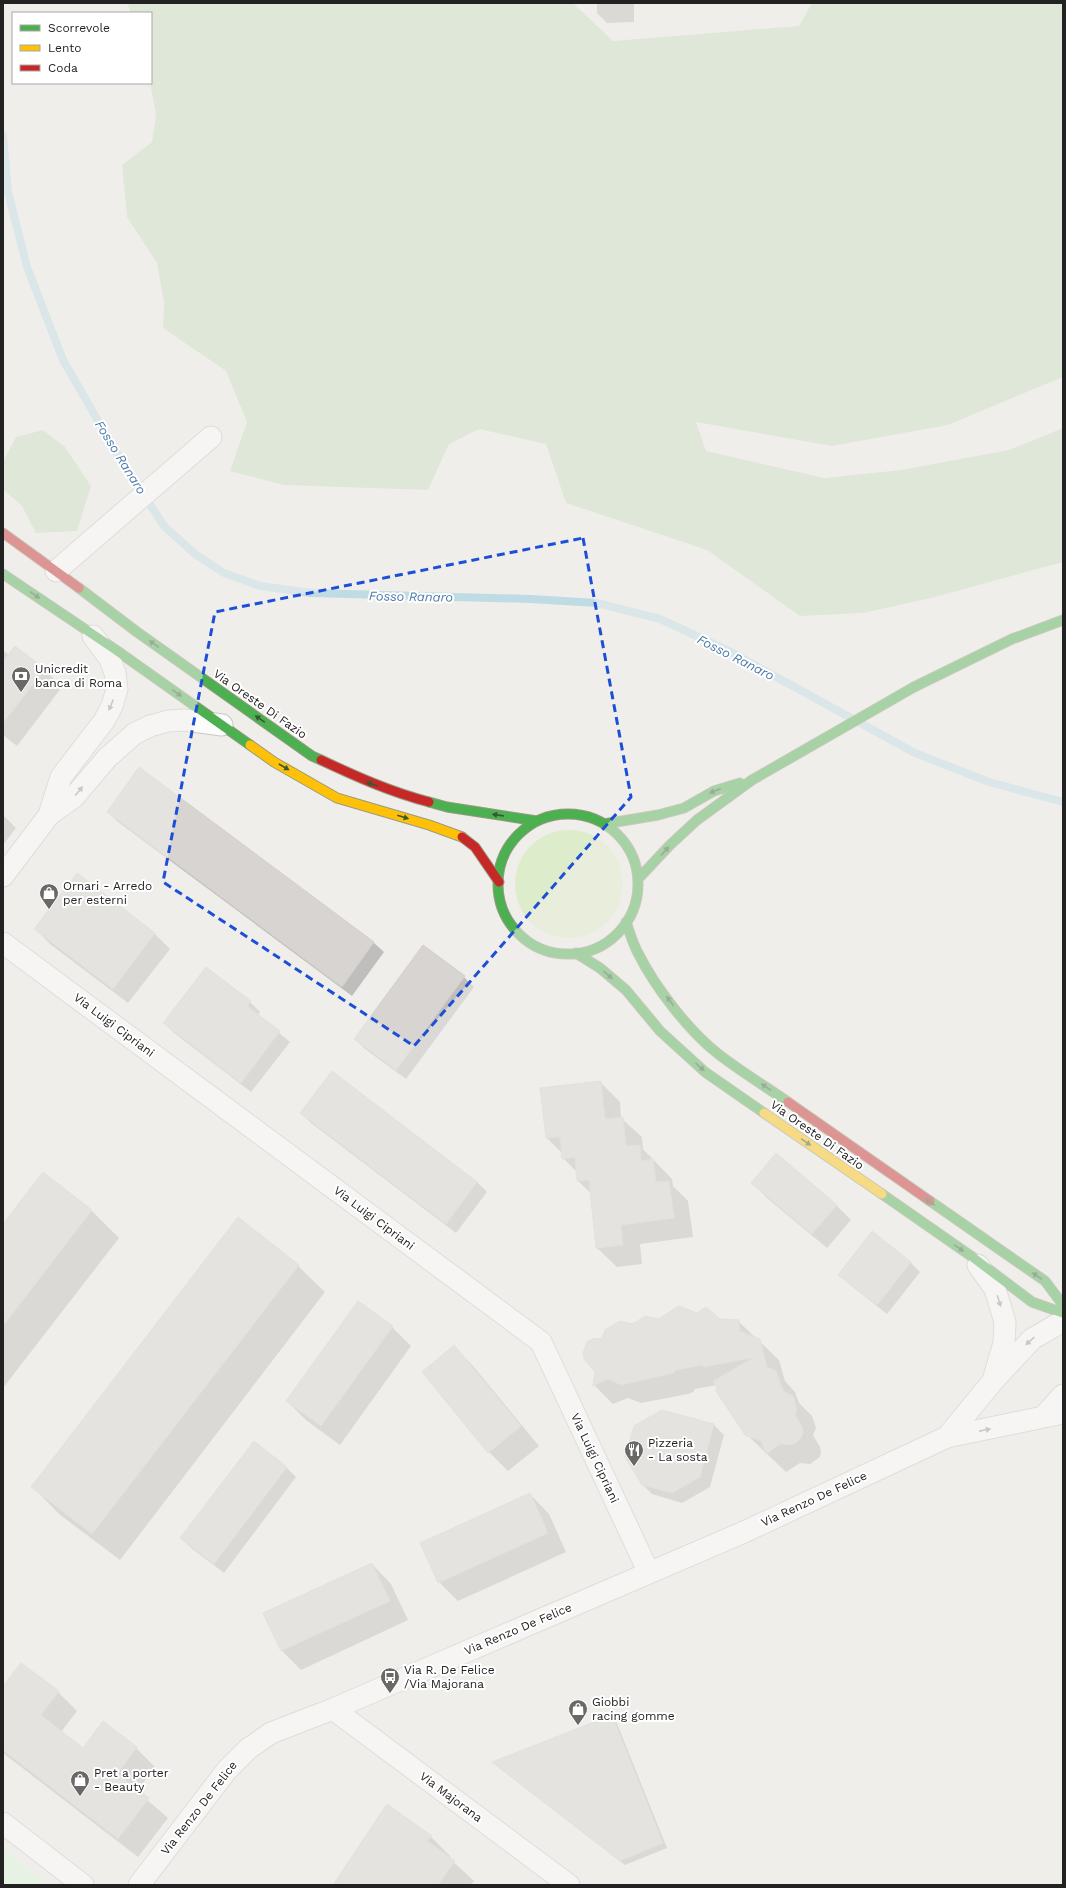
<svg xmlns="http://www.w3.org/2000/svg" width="1066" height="1888" font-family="'Work Sans',sans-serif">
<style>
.grass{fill:#ddeccb}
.forest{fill:#cbdec1}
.park{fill:#daf5da}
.shadow{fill:#0003}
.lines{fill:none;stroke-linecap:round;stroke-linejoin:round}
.stream{stroke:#bfdbe3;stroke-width:8}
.building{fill:#d7d4d2;stroke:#d3d0cc}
.street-casing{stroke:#c9c8c7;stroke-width:23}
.fast-casing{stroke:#999a82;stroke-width:11}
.slow-casing{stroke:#999a82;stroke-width:11}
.jam-casing{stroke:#999a82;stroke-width:11}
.street{stroke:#fdfcfc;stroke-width:21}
.fast{stroke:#4caf50;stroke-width:9}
.slow{stroke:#ffc107;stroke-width:9}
.jam{stroke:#c62828;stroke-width:9}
.oneway{fill:#335a34}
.oneway2{fill:#9a9a9a}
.marked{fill:none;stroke:#1d4ed8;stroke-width:3;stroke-dasharray:8 5;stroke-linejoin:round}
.labels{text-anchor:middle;stroke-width:4;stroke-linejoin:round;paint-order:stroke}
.poi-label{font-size:12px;fill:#222;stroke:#fff;text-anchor:start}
.street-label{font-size:12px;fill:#222;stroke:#fff}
.water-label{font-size:13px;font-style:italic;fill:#4a7aab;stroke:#fff}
</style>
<rect width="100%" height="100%" fill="#f0eeeb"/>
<!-- grass -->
<path class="grass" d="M515 884a54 54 0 1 1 108 0a54 54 0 1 1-108 0Z"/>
<!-- forest -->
<path class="forest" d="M 127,3 L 575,3 L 575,5 L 613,41 L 799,26 L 812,3 L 1063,3 L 1063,377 L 948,425 L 832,446 L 696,422 L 706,451 L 824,478 L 901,470 L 1009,450 L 1063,428 L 1063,562 L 935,597 L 863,613 L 800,616 L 707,550 L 566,503 L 546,444 L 479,429 L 449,444 L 428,490 L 283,485 L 230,471 L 247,422 L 226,371 L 163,328 L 164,303 L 157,263 L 127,217 L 122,165 L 152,142 L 156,114 L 150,83 L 151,13 L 131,13 Z
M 43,430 L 65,447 L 91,486 L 77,531 L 36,533 L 22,506 L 4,490 L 3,462 L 16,437 Z"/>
<!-- park -->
<path class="park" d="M 3,1849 L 48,1885 L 3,1885 Z"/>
<!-- shadow -->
<path class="shadow" d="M 597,3 L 634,3 L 634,22 L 607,23 L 597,13 Z
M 3,650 L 9,655 L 44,669 L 62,687 L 17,746 L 3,735 Z
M 140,769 L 374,943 L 384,952 L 352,996 L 118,822 L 108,812 Z
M 3,815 L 16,828 L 3,845 Z
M 77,874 L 155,934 L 170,949 L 128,1003 L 50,944 L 36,929 Z
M 206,968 L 250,1002 L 260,1012 L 258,1015 L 290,1042 L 251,1092 L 174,1033 L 165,1023 Z
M 464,977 L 474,987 L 406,1079 L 365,1049 L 355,1039 Z
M 332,1072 L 477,1182 L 487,1192 L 456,1233 L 311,1123 L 301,1113 Z
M 600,1082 L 620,1102 L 621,1118 L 642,1137 L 643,1149 L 672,1179 L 673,1186 L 688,1201 L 693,1237 L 640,1244 L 642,1264 L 617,1267 L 597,1248 L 592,1194 L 578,1181 L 577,1172 L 563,1158 L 563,1154 L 547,1138 Z
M 43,1173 L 92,1211 L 119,1238 L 3,1388 L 3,1226 Z
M 752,1183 L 836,1205 L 851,1220 L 827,1248 L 767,1198 Z
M 910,1262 L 920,1272 L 887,1314 L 849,1284 L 839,1274 Z
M 298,1266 L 325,1292 L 120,1560 L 59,1514 L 33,1487 Z
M 697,1314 L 720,1320 L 738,1321 L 779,1360 L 785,1381 L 795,1392 L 799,1403 L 812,1416 L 816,1428 L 813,1435 L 820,1447 L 821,1452 L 820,1457 L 810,1464 L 800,1463 L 786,1472 L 746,1434 L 717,1385 L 695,1389 L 693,1392 L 688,1394 L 641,1403 L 628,1398 L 613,1404 L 594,1385 L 602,1339 L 633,1325 Z
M 392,1327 L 411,1346 L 340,1445 L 306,1420 L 287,1401 Z
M 454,1346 L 473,1366 L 539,1446 L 508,1471 L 489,1452 Z
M 714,1425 L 724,1435 L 710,1487 L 682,1503 L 652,1494 L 642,1484 Z
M 286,1467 L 296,1477 L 224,1573 L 191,1548 L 181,1538 Z
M 530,1494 L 549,1514 L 566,1552 L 458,1601 L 439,1582 Z
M 372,1564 L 391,1584 L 408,1620 L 301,1670 L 282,1651 Z
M 3,1687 L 58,1692 L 77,1711 L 61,1732 L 83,1749 L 136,1748 L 155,1767 L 137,1791 L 168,1818 L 138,1857 L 3,1753 Z
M 612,1716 L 616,1721 L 667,1848 L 625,1865 L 498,1767 Z
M 431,1837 L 450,1856 L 449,1858 L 474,1881 L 471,1885 L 342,1885 Z
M 485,1884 L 503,1885 L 504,1885 L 485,1885 Z"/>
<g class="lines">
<!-- stream -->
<path class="stream" d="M 3,135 L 8,192 L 27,267 L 63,360 L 116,452 L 164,526 L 195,554 L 224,573 L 260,586 L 311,593 L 531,599 L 597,603 L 660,619 L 729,651 L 915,753 L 989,782 L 1063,802"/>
</g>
<!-- building -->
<path class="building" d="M 15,646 L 45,669 L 3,723 L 3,661 Z
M 139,767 L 374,942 L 342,987 L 107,812 Z
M 77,873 L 155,933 L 113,989 L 34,929 Z
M 423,945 L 465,976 L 396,1070 L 354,1039 Z
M 206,967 L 251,1001 L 247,1006 L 280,1031 L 241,1083 L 163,1023 Z
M 332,1071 L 477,1182 L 446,1224 L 300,1113 Z
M 601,1081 L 605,1119 L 623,1117 L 626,1146 L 640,1145 L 641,1161 L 653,1159 L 656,1182 L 669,1181 L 674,1218 L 621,1225 L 623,1245 L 596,1248 L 589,1180 L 577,1181 L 575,1157 L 562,1159 L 560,1137 L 546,1138 L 540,1088 Z
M 776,1153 L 837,1205 L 812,1234 L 751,1183 Z
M 43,1172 L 92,1210 L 3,1326 L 3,1224 Z
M 238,1217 L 299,1265 L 92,1534 L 31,1487 Z
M 872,1231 L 911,1262 L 877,1305 L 838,1275 Z
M 358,1301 L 393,1326 L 321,1426 L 286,1401 Z
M 679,1306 L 697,1313 L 706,1307 L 720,1319 L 739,1320 L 740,1331 L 760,1339 L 767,1367 L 776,1371 L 783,1391 L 793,1396 L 797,1409 L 795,1415 L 802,1427 L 803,1432 L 801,1438 L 796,1443 L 791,1445 L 780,1444 L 766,1454 L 761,1441 L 745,1435 L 716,1391 L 717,1388 L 713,1381 L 755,1357 L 704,1367 L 702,1365 L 676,1370 L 674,1373 L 621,1385 L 608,1379 L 593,1386 L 595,1372 L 584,1359 L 583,1353 L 587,1342 L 592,1339 L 602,1338 L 605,1330 L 620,1321 L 632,1324 L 646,1316 L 658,1319 Z
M 454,1345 L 521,1426 L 488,1453 L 422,1372 Z
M 662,1410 L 714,1424 L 700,1477 L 672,1493 L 642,1485 L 625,1457 L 634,1426 Z
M 254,1441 L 287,1467 L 214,1564 L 180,1538 Z
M 530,1493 L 548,1533 L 438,1583 L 420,1543 Z
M 372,1563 L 390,1601 L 281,1651 L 263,1613 Z
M 21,1663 L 59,1691 L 41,1715 L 83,1748 L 103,1721 L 137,1747 L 117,1774 L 149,1798 L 118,1839 L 3,1750 L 3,1686 Z
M 612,1715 L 663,1843 L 620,1861 L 492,1762 Z
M 387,1804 L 432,1836 L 427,1841 L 455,1861 L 438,1885 L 333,1885 Z"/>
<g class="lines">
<defs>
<path id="street" d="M 56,571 L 211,437
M 49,815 L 61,777 L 104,721 L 112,706 L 117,689 L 115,673 L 110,659 L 93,636
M 3,876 L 49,815 L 74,797 L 107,758 L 134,734 L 150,726 L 168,721 L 185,720 L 222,725
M 3,943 L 541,1342 L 649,1573
M 978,1265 L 995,1289 L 1005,1322 L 1004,1343 L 994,1377
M 1043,1417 L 1063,1395
M 947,1437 L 993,1381 L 1032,1339 L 1063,1321
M 333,1709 L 569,1885
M 3,1823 L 83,1885
M 139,1885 L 227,1770 L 248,1749 L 271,1733 L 333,1709 L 744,1532 L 947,1437 L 1063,1413"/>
<path id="fast" d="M 3,574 L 116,650 L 250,745
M 79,588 L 137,632 L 312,756 L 321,760
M 429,802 L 447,807 L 537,821
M498 884a70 70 0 1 1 140 0a70 70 0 1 1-140 0Z
M 604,824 L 658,815 L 684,808 L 714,791 L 740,783
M 638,879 L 670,845 L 697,820 L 752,780 L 914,687 L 1012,639 L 1063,620
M 626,922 C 630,933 633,944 638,953 C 655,987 688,1030 717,1053 C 740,1071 765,1086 788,1102
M 576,953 L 600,968 L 626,990 L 660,1031 L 705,1072 L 764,1113
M 882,1194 L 971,1256 L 1032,1302 L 1063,1313
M 930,1201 L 1045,1281 L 1063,1305"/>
<path id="slow" d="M 250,745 L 274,762 L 337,798 L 429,825 L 462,837
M 764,1113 L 882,1194"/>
<path id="jam" d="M 3,533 L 79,588
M 321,760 C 357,777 391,792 429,802
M 462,837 L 475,847 L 499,882
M 788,1102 L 930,1201"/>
</defs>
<!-- street casing -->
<use href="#street" class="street-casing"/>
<!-- fast casing -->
<use href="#fast" class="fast-casing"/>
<!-- slow casing -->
<use href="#slow" class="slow-casing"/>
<!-- jam casing -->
<use href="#jam" class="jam-casing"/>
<!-- street -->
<use href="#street" class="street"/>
<!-- fast -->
<use href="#fast" class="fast"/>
<!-- slow -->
<use href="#slow" class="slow"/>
<!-- jam -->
<use href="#jam" class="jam"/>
</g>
<!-- one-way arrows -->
<defs><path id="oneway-solid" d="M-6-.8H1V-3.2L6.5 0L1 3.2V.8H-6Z"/></defs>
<g class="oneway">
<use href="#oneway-solid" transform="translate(35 595) rotate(34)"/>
<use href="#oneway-solid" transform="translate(154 644) rotate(-145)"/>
<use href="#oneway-solid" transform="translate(177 693) rotate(36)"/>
<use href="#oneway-solid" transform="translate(260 719) rotate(-145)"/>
<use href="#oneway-solid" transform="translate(284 767) rotate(30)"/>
<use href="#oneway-solid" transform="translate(372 784) rotate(-160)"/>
<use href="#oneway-solid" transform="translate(715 791) rotate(159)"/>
<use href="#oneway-solid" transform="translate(498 815) rotate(-171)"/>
<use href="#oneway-solid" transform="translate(403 817) rotate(17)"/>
<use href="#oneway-solid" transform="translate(665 851) rotate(-48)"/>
<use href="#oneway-solid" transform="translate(608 975) rotate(41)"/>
<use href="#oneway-solid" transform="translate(670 1001) rotate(-127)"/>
<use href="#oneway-solid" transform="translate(700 1067) rotate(42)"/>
<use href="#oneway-solid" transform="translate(766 1087) rotate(-145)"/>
<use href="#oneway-solid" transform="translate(806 1142) rotate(35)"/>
<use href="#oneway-solid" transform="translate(930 1202) rotate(-145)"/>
<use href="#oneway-solid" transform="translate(959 1248) rotate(35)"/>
<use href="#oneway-solid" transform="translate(1037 1276) rotate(-145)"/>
</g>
<g class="oneway2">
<use href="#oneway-solid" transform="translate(111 705) rotate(112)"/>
<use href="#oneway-solid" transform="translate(79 791) rotate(-50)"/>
<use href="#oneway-solid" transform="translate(999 1301) rotate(74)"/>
<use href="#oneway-solid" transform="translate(1030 1341) rotate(138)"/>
<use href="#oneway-solid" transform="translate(985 1430) rotate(-11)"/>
</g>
<!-- marked area -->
<path d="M0 0H1066V1888H0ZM 583,538 L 631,797 L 414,1046 L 163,882 L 215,612 Z" fill="#f0eeeb" fill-opacity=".55" fill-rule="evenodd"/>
<path class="marked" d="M 583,538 L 631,797 L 414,1046 L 163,882 L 215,612 Z"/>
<!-- icons -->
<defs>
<symbol id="bank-pin" viewBox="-11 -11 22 30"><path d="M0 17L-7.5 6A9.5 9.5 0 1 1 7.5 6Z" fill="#6a6968" stroke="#fff"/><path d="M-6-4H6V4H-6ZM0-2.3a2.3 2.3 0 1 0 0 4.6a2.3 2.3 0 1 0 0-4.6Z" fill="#fff"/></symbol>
<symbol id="shop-pin" viewBox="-11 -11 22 30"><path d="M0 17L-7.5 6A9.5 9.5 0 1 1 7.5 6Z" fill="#6a6968" stroke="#fff"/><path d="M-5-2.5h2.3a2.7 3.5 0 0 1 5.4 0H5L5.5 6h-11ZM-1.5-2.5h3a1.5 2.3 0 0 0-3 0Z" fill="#fff"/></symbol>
<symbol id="restaurant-pin" viewBox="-11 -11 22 30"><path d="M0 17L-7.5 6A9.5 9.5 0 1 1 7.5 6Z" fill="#6a6968" stroke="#fff"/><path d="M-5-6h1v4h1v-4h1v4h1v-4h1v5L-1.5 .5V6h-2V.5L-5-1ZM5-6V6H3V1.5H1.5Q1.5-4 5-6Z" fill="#fff"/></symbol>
<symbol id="bus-pin" viewBox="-11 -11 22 30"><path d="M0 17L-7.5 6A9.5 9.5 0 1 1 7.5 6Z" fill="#6a6968" stroke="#fff"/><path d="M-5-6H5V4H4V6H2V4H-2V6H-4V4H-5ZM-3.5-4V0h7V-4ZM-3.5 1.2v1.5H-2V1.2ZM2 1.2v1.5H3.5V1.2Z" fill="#fff"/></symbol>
</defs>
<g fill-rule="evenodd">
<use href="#bank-pin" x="10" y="665" width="22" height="30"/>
<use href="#shop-pin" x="38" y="882" width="22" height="30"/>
<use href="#restaurant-pin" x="623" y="1439" width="22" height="30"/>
<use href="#bus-pin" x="379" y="1666" width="22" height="30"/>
<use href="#shop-pin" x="567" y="1698" width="22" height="30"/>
<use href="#shop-pin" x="69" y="1769" width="22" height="30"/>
</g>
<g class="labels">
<!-- poi labels -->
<g class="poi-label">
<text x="35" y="673">Unicredit<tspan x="35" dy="14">banca di Roma</tspan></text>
<text x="63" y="890">Ornari - Arredo<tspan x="63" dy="14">per esterni</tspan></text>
<text x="648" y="1447">Pizzeria<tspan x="648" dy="14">- La sosta</tspan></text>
<text x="404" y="1674">Via R. De Felice<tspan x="404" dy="14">/Via Majorana</tspan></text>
<text x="592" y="1706">Giobbi<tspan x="592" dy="14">racing gomme</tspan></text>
<text x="94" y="1777">Pret a porter<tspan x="94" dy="14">- Beauty</tspan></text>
</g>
<!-- street labels -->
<g class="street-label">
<text transform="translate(260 704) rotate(35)" y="4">Via Oreste Di Fazio</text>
<text transform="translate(114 1025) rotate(37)" y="4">Via Luigi Cipriani</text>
<text transform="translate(817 1135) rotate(35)" y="4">Via Oreste Di Fazio</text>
<text transform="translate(374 1218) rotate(37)" y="4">Via Luigi Cipriani</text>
<text transform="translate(595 1458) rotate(65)" y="4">Via Luigi Cipriani</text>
<text transform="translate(814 1499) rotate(-25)" y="4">Via Renzo De Felice</text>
<text transform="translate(518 1629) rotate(-23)" y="4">Via Renzo De Felice</text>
<text transform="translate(451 1797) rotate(37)" y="4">Via Majorana</text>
<text transform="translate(199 1808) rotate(-52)" y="4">Via Renzo De Felice</text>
</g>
<!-- water labels -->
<g class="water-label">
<text transform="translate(121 457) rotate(58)" y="5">Fosso Ranaro</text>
<text transform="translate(411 596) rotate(1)" y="5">Fosso Ranaro</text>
<text transform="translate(736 657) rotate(27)" y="5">Fosso Ranaro</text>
</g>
</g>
<!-- border -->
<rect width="1066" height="1888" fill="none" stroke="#222222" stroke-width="8"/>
<!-- legend -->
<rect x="12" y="12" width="140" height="72" fill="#ffffff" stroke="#a7a7a7"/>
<rect x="20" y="25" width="20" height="6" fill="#4caf50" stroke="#a7a7a7"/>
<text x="48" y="32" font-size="12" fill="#222222">Scorrevole</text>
<rect x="20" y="45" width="20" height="6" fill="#ffc107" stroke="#a7a7a7"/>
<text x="48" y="52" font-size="12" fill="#222222">Lento</text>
<rect x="20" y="65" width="20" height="6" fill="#c62828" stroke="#a7a7a7"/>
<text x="48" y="72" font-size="12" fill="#222222">Coda</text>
</svg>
